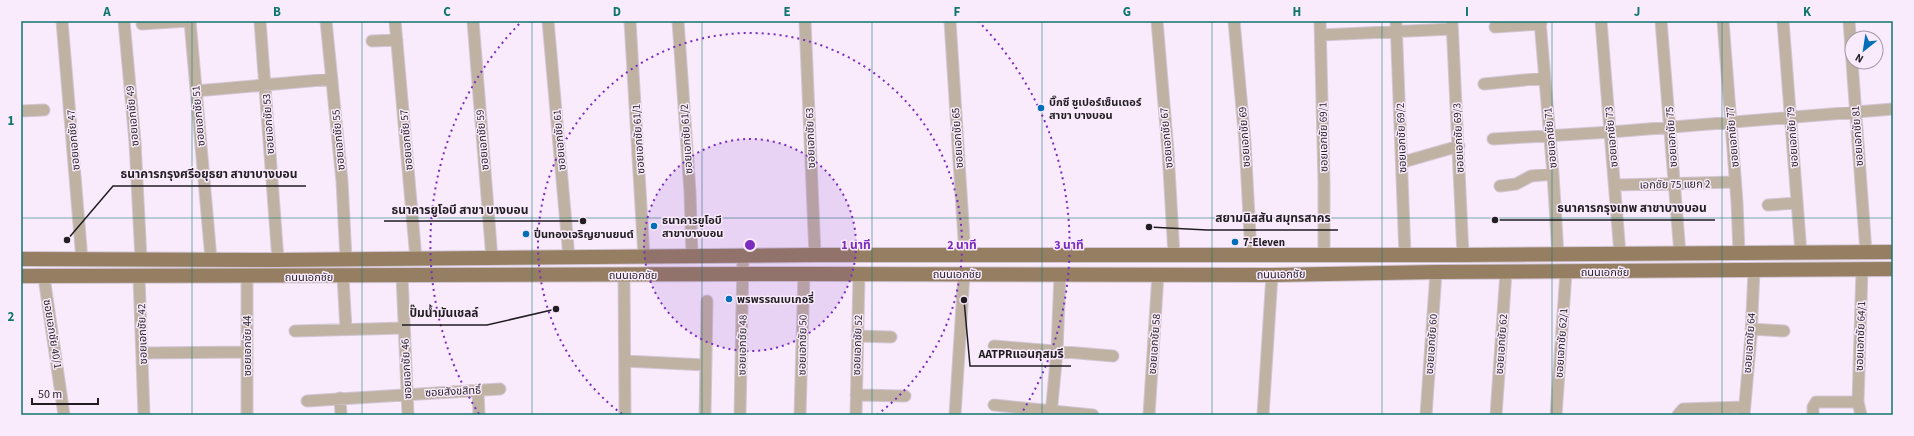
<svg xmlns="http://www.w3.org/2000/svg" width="1914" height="436" font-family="'Source Sans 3','Noto Sans Thai',sans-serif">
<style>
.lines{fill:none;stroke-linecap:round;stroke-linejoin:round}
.minor-casing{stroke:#d2c6d5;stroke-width:13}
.major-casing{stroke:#d2c6d5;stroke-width:16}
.minor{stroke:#c0b2a2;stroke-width:11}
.major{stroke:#957e61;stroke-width:14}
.grid{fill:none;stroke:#0f766e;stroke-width:1;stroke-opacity:0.55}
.ring{fill:none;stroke:#7b2cbf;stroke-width:2;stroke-dasharray:2 4}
.poi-dot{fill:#006eb8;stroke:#f9ebfc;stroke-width:1.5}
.labels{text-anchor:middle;stroke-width:3;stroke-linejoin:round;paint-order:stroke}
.poi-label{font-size:11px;font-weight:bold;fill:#221d23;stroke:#f9ebfc;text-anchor:start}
.street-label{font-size:11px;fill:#221d23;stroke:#f9ebfc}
.centre{fill:#7b2cbf;stroke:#f9ebfc;stroke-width:2}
.ring-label{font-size:12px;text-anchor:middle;font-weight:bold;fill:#7b2cbf;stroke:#f9ebfc;stroke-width:3;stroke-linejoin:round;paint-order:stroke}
.leader{fill:none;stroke:#221d23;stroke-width:1.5}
.callout-dot{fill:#221d23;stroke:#f9ebfc;stroke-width:1.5}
.callout-label{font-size:12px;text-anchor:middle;font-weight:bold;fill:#221d23;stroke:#f9ebfc;stroke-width:3;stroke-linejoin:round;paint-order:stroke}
.neatline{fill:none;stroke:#0f766e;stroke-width:1.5}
.grid-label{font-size:13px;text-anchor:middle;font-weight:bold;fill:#0f766e}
</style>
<rect width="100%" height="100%" fill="#f9ebfc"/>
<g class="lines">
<defs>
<path id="minor" d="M 62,21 L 82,260
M 124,21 L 135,142 L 141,259
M 190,21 L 211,259
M 260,21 L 278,260
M 326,21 L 342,181 L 346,259
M 395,21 L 416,259
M 473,21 L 492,259
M 548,21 L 569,258
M 630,21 L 644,257
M 678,21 L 690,192 L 692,257
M 805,21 L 815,255
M 950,21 L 965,255
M 1157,21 L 1168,152 L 1174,255
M 1234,21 L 1245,142 L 1251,254
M 1320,21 L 1324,183 L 1324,254
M 1396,21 L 1405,255
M 1452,21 L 1463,255
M 1540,21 L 1553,174 L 1558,255
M 1601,21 L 1620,254
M 1661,21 L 1680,254
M 1723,21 L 1737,202 L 1739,253
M 1783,21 L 1801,253
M 1849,21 L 1866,252
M 142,24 L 188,21
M 1495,27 L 1541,24
M 1321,35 L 1452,29
M 372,41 L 397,40
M 1484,84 L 1545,78
M 196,91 L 332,79
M 21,111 L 44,110
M 1493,139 L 1611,132 L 1893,109
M 1403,162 L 1459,146
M 1616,185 L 1735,182
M 1500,186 L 1516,184 L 1531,176 L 1553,174
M 1768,205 L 1797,203
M 402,275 L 408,415
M 624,275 L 625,415
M 44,277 L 64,415
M 139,277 L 144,415
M 343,277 L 346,329
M 1751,329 L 1784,331
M 295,331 L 404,328
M 857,336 L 891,337
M 994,346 L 1113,356
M 142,353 L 246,352
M 625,361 L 706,365
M 478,390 L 479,415
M 856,395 L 905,396
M 340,398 L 341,415
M 307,401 L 500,389
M 994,405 L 1093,415
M 247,415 L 247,277
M 705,415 L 707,301
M 740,415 L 743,257
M 800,415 L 804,274
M 856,415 L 859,274
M 955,415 L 964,274
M 1051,415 L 1057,351 L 1060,274
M 1149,415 L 1158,274
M 1263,415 L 1272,275
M 1426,415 L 1436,272
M 1496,415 L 1506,272
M 1556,415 L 1566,272
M 1678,415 L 1683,409 L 1744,407
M 1744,415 L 1751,336 L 1754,271
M 1813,415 L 1813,407 L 1816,402 L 1858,402
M 1861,415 L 1858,402 L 1862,269"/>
<path id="major" d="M 21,259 L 278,260 L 815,255 L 1463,255 L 1893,252
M 21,276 L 804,274 L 1272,275 L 1436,272 L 1893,269"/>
</defs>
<!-- minor casing -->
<use href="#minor" class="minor-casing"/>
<!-- major casing -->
<use href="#major" class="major-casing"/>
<!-- minor -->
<use href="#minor" class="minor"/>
<!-- major -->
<use href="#major" class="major"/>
</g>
<!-- grid -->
<path class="grid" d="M 192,21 L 192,415M 362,21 L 362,415M 532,21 L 532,415M 702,21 L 702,415M 872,21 L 872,415M 1042,21 L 1042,415M 1212,21 L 1212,415M 1382,21 L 1382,415M 1552,21 L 1552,415M 1722,21 L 1722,415M 21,218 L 1893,218"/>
<!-- distance rings -->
<circle cx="750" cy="245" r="106" fill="#7b2cbf" fill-opacity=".12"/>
<g class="ring">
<circle cx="750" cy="245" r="106"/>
<path d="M622 414A212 212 0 1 1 878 414"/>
<path d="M479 414A319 319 0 0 1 522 21M978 21A319 319 0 0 1 1021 414"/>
</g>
<!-- markers -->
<g class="poi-dot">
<circle cx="1041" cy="108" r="4"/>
<circle cx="654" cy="226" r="4"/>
<circle cx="526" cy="234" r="4"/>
<circle cx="1235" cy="242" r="4"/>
<circle cx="729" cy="299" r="4"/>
</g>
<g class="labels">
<!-- poi labels -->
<g class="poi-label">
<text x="1049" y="106">บิ๊กซี ซูเปอร์เซ็นเตอร์<tspan x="1049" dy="13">สาขา บางบอน</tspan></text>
<text x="662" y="224">ธนาคารยูโอบี<tspan x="662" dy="13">สาขาบางบอน</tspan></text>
<text x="534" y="238">ปิ่นทองเจริญยานยนต์</text>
<text x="1243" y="246">7-Eleven</text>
<text x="737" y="303">พรพรรณเบเกอรี่</text>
</g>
<!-- street labels -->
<g class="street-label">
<text transform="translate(132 116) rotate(-95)" y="4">ซอยเอกชัย 49</text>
<text transform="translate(198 116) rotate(-95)" y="4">ซอยเอกชัย 51</text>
<text transform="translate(268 124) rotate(-94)" y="4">ซอยเอกชัย 53</text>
<text transform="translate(1857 136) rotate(-94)" y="4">ซอยเอกชัย 81</text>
<text transform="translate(1244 137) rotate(-94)" y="4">ซอยเอกชัย 69</text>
<text transform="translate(1323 137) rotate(-91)" y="4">ซอยเอกชัย 69/1</text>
<text transform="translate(1611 137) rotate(-95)" y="4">ซอยเอกชัย 73</text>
<text transform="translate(1671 137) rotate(-94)" y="4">ซอยเอกชัย 75</text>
<text transform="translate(1732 137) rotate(-95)" y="4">ซอยเอกชัย 77</text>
<text transform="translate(1792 137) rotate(-94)" y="4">ซอยเอกชัย 79</text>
<text transform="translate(810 138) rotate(-92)" y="4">ซอยเอกชัย 63</text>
<text transform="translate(957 138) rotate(-94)" y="4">ซอยเอกชัย 65</text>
<text transform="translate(1166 138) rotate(-95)" y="4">ซอยเอกชัย 67</text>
<text transform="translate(1401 138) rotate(-92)" y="4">ซอยเอกชัย 69/2</text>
<text transform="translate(1458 138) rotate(-93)" y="4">ซอยเอกชัย 69/3</text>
<text transform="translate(1550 138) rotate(-95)" y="4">ซอยเอกชัย 71</text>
<text transform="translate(638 139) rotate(-94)" y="4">ซอยเอกชัย 61/1</text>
<text transform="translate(686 139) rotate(-94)" y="4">ซอยเอกชัย 61/2</text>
<text transform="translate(73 140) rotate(-95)" y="4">ซอยเอกชัย 47</text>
<text transform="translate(338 140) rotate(-95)" y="4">ซอยเอกชัย 55</text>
<text transform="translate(406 140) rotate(-95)" y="4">ซอยเอกชัย 57</text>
<text transform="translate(482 140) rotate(-95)" y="4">ซอยเอกชัย 59</text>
<text transform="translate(559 140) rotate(-95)" y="4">ซอยเอกชัย 61</text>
<text transform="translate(1675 184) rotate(-1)" y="4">เอกชัย 75 แยก 2</text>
<text x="1605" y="276">ถนนเอกชัย</text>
<text x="957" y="278">ถนนเอกชัย</text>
<text transform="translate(1281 274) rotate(-1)" y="4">ถนนเอกชัย</text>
<text x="633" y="279">ถนนเอกชัย</text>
<text x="309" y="281">ถนนเอกชัย</text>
<text transform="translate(53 334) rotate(81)" y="4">ซอยเอกชัย 40/1</text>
<text transform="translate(142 334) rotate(-92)" y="4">ซอยเอกชัย 42</text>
<text transform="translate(1860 336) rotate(-88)" y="4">ซอยเอกชัย 64/1</text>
<text transform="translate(1561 343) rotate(-86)" y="4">ซอยเอกชัย 62/1</text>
<text transform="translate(1749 343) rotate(-86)" y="4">ซอยเอกชัย 64</text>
<text transform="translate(1154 344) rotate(-86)" y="4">ซอยเอกชัย 58</text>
<text transform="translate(1431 344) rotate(-86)" y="4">ซอยเอกชัย 60</text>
<text transform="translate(1501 344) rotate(-86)" y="4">ซอยเอกชัย 62</text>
<text transform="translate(742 345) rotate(-89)" y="4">ซอยเอกชัย 48</text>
<text transform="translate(802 345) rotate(-89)" y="4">ซอยเอกชัย 50</text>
<text transform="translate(857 345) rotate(-88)" y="4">ซอยเอกชัย 52</text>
<text transform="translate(247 346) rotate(-90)" y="4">ซอยเอกชัย 44</text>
<text transform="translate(406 369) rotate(-93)" y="4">ซอยเอกชัย 46</text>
<text transform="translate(453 391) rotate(-3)" y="4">ซอยสังขสิทธิ์</text>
</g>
</g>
<circle cx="750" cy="245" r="6" class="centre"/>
<g class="ring-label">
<text x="856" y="249">1 นาที</text>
<text x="962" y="249">2 นาที</text>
<text x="1069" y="249">3 นาที</text>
</g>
<!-- callouts -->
<path class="leader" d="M67 240L113 186H306M1495 220L1549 220H1715M583 221L537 221H384M1149 227L1207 230H1338M556 309L487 325H402M964 300L970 366H1071"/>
<g class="callout-dot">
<circle cx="67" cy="240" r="4"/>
<circle cx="1495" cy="220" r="4"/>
<circle cx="583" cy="221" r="4"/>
<circle cx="1149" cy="227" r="4"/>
<circle cx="556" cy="309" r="4"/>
<circle cx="964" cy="300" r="4"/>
</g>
<g class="callout-label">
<text x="209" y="178">ธนาคารกรุงศรีอยุธยา สาขาบางบอน</text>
<text x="1632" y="212">ธนาคารกรุงเทพ สาขาบางบอน</text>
<text x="460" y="214">ธนาคารยูโอบี สาขา บางบอน</text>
<text x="1273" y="222">สยามนิสสัน สมุทรสาคร</text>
<text x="444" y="317">ปั๊มน้ำมันเชลล์</text>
<text x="1021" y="358">AATPRแอนกุสมรี</text>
</g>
<!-- border -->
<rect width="1914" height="436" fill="none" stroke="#f9ebfc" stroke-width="44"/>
<!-- north arrow -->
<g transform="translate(1864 50) rotate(210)"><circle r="19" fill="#f9ebfc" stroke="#a399a5"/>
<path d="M0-3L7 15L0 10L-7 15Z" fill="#006eb8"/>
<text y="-6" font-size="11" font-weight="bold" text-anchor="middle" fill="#221d23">N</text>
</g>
<!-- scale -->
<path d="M32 398v6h66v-6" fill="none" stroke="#221d23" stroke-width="2"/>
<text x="38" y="398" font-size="12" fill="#221d23" stroke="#f9ebfc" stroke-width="3" paint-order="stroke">50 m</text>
<rect x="22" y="22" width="1870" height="392" class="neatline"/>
<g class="grid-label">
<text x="107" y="16">A</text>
<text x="277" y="16">B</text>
<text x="447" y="16">C</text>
<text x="617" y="16">D</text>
<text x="787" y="16">E</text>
<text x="957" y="16">F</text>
<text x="1127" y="16">G</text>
<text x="1297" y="16">H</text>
<text x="1467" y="16">I</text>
<text x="1637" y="16">J</text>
<text x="1807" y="16">K</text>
<text x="11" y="125">1</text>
<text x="11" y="321">2</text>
</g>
</svg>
